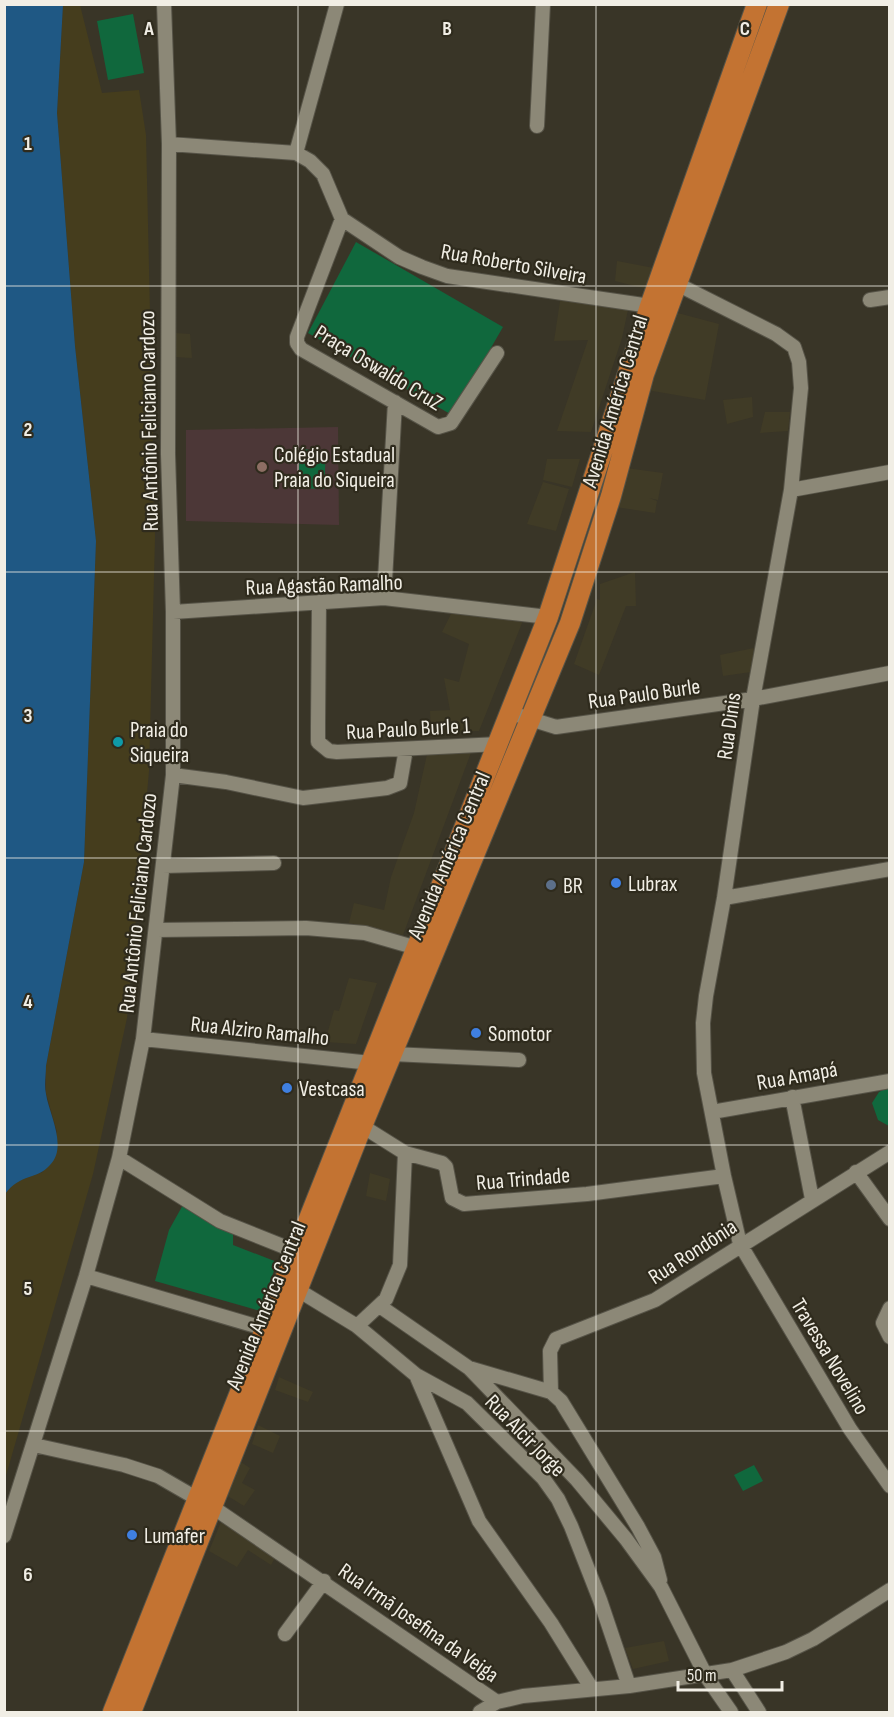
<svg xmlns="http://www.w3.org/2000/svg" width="894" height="1717" font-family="'Sofia Sans Condensed',sans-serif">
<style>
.built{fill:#403b26}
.education{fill:#4c3737}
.green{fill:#10683d}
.sand{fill:#453d1d}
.water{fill:#1f5884}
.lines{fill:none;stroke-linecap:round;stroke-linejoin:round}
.minor-casing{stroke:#565347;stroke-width:16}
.highway-casing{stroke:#565347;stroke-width:22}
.minor{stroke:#8c8877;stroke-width:14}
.highway{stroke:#c37332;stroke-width:20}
.grid{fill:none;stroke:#f1eee5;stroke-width:1.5;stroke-opacity:0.55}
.education-dot{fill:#8d6e63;stroke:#2f2b1d;stroke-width:2}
.culture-dot{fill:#0f9aa8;stroke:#2f2b1d;stroke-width:2}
.shop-dot{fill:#3f7fe0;stroke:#2f2b1d;stroke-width:2}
.service-dot{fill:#5c6f8a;stroke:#2f2b1d;stroke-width:2}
.labels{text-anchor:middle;stroke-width:4.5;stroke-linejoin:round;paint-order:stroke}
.street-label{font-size:22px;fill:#f1eee5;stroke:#2f2b1d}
.poi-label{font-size:22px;fill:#f1eee5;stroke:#2f2b1d;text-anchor:start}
.grid-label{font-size:20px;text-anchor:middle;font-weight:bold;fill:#f1eee5;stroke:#2f2b1d;stroke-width:4.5;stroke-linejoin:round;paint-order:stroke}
</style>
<rect width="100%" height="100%" fill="#393527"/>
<!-- built -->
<path class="built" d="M 617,261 L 654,268 L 647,289 L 615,281 Z
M 561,295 L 629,305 L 622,338 L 591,432 L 557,431 L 588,340 L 554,341 Z
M 674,312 L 719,324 L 705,400 L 647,390 Z
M 174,333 L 190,334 L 192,358 L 174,357 Z
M 752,397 L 753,417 L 727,424 L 723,400 Z
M 765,412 L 790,412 L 788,431 L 760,433 Z
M 547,459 L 580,459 L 572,487 L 543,480 Z
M 626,468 L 663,473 L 658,500 L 649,498 L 657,501 L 655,513 L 616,507 Z
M 543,482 L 569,489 L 556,531 L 527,524 Z
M 635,572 L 636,606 L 626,606 L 599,675 L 574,664 L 597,599 L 600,600 L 600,584 Z
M 453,610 L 524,618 L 479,731 L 431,733 L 430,711 L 450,710 L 444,678 L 459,682 L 469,644 L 442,632 Z
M 754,648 L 751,672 L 723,676 L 720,655 Z
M 428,750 L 472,750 L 403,935 L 349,923 L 354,903 L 384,910 L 391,877 L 414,813 Z
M 349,978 L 377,983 L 356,1044 L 325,1042 L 334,1010 L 339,1011 Z
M 370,1173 L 390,1179 L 386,1201 L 366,1196 Z
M 279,1377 L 313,1392 L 308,1402 L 275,1390 Z
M 258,1425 L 280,1436 L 273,1453 L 252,1444 Z
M 241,1462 L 250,1468 L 242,1483 L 255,1490 L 244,1506 L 226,1495 Z
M 223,1517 L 277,1554 L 271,1565 L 248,1550 L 237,1567 L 209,1551 Z
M 664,1641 L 669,1661 L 633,1669 L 625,1648 Z"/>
<!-- education -->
<path class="education" d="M 338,427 L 339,525 L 186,521 L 186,430 Z"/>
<!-- green -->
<path class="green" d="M 133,14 L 144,73 L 108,80 L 97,21 Z
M 356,242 L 503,327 L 452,415 L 308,333 Z
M 300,449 L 326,451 L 324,489 L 298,488 Z
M 889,1087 L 889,1126 L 878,1120 L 872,1103 L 879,1092 Z
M 184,1203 L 233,1230 L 233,1245 L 277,1262 L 260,1311 L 155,1281 L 169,1230 Z
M 754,1465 L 763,1481 L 743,1491 L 734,1475 Z"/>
<!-- sand -->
<path class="sand" d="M 63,5 L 80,5 L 102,93 L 139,90 L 146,135 L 155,537 L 149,771 L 127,1018 L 93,1174 L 5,1479 L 5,1194 L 14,1182 L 43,1172 L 57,1132 L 46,1093 L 46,1066 L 84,862 L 96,541 L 75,346 L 57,113 Z"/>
<!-- water -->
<path class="water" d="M 63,5 L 57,113 L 75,346 L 96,541 L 84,862 L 46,1066 C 46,1075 44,1085 46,1094 C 49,1114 68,1147 50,1165 C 37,1180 21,1173 5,1194 L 4,5 Z"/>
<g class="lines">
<defs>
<path id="minor" d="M 537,126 L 543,4
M 169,144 L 296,153 L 310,161 L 323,174 L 342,219 L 399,257 L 422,267 L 447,276 L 650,306
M 296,153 L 337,4
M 342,219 L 297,337 L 297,343 L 301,349 L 438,427 L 451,423 L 497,353
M 675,283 L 776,334 L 794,347 L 799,362 L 801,388 L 791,490 L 753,699 L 724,898 L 706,996 L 703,1023 L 704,1073 L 724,1176 L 740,1244 L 850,1429 L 890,1486
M 870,300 L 890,297
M 791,490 L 890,472
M 384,598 L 395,402
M 319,602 L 318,725 L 318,742 L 329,751 L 337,752 L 499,744
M 173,612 L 384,598 L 548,617
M 511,713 L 556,727 L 753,699 L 890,673
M 173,775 L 226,782 L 303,798 L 387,788 L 400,783 L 406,749
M 163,866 L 274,863
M 724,898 L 890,869
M 156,930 L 306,928 L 365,933 L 417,948
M 143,1039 L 371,1063
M 392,1054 L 519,1060
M 792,1097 L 812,1199
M 712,1112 L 890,1081
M 362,1126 L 405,1153 L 442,1163 L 446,1167 L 452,1198 L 464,1204 L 587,1194 L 724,1176
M 119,1158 L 220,1221 L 295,1251
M 856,1172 L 890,1219
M 86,1276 L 266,1329
M 298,1290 L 357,1326 L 416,1375 L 467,1403 L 543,1478 L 558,1499 L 571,1526 L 600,1600 L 629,1686
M 381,1307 L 469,1368 L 551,1392 L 561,1401 L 638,1527 L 654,1557 L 660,1580
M 890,1308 L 883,1323 L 890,1337
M 357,1326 L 386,1299 L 400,1265 L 405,1153
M 469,1368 L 577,1480 L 626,1539 L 661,1587 L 706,1676 L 731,1712
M 416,1375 L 479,1521 L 551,1623 L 592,1689
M 551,1392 L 550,1351 L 556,1339 L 655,1300 L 890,1152
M 34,1445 L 124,1465 L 158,1476 L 196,1498
M 211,1506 L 497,1702
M 4,1536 L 86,1276 L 119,1158 L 143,1039 L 173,775 L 173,612 L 168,454 L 169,144 L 164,4
M 285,1634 L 324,1581
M 732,1670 L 759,1712
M 480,1712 L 497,1702 L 523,1696 L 629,1686 L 732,1670 L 786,1652 L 813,1639 L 890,1590"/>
<path id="highway" d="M 113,1712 L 548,617 L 650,306 L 757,4
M 131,1712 L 362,1126 L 570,623 L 611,496 L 644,374 L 779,4"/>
</defs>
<!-- minor casing -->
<use href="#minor" class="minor-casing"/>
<!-- highway casing -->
<use href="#highway" class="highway-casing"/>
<!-- minor -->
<use href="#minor" class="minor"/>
<!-- highway -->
<use href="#highway" class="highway"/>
</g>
<!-- grid -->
<path class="grid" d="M 298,4 L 298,1712M 596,4 L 596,1712M 4,286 L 890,286M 4,572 L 890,572M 4,858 L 890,858M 4,1145 L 890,1145M 4,1431 L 890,1431"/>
<!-- markers -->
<circle class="education-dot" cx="262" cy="467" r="6"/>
<circle class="culture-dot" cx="118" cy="742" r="6"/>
<g class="shop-dot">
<circle cx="616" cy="883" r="6"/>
<circle cx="476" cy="1033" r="6"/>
<circle cx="287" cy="1088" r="6"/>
<circle cx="132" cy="1535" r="6"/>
</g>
<circle class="service-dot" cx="551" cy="885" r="6"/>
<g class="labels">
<!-- street labels -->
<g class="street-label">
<text transform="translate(514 263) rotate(10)" y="8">Rua Roberto Silveira</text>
<text transform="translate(379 367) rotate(31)" y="8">Praça Oswaldo CruZ</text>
<text transform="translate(614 401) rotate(-73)" y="8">Avenida América Central</text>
<text transform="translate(148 421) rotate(-91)" y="8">Rua Antônio Feliciano Cardozo</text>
<text transform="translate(324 584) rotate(-2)" y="8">Rua Agastão Ramalho</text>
<text transform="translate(644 693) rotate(-8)" y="8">Rua Paulo Burle</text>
<text transform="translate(728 726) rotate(-82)" y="8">Rua Dinis</text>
<text transform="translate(408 728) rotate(-3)" y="8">Rua Paulo Burle 1</text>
<text transform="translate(448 855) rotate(-67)" y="8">Avenida América Central</text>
<text transform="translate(137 903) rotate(-84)" y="8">Rua Antônio Feliciano Cardozo</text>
<text transform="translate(260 1030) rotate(6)" y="8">Rua Alziro Ramalho</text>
<text transform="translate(797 1075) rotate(-10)" y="8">Rua Amapá</text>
<text transform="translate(523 1178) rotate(-5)" y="8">Rua Trindade</text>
<text transform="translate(692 1251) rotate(-33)" y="8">Rua Rondônia</text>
<text transform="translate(265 1305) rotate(-68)" y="8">Avenida América Central</text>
<text transform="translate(831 1356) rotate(59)" y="8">Travessa Novelino</text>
<text transform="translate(526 1435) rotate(46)" y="8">Rua Alcir Jorge</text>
<text transform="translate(419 1622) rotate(35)" y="8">Rua Irmã Josefina da Veiga</text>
</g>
<!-- poi labels -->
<g class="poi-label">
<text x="274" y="462">Colégio Estadual<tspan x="274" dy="25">Praia do Siqueira</tspan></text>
<text x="130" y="737">Praia do<tspan x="130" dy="25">Siqueira</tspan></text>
<text x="628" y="891">Lubrax</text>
<text x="563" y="893">BR</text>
<text x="488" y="1041">Somotor</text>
<text x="299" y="1096">Vestcasa</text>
<text x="144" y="1543">Lumafer</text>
</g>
</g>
<g class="grid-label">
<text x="149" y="35">A</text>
<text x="447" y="35">B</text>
<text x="745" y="35">C</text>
<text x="28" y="150">1</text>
<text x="28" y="436">2</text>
<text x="28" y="722">3</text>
<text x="28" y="1008">4</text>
<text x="28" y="1295">5</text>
<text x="28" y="1581">6</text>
</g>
<!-- border -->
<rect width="894" height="1717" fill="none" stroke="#f1eee5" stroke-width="12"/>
<!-- scale -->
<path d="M678 1681v9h104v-9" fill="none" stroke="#f1eee5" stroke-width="3"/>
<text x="687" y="1681" font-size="18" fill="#f1eee5" stroke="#2f2b1d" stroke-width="4.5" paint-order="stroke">50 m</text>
</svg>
